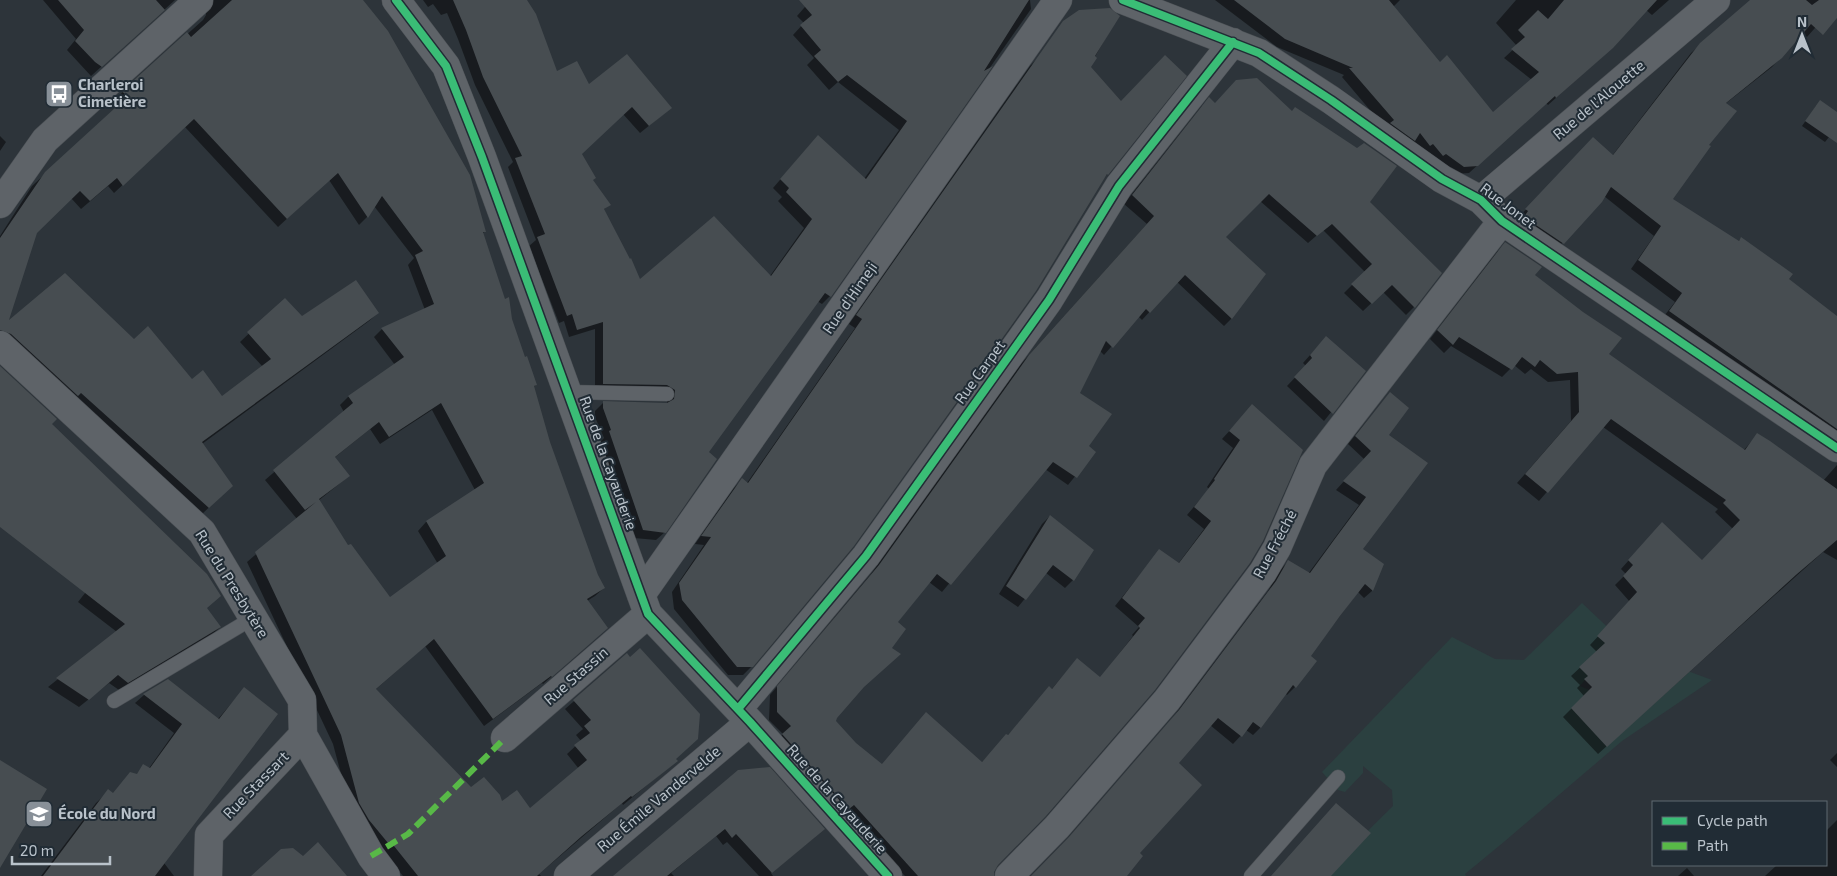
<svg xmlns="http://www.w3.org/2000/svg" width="1837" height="876" font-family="'Exo 2',sans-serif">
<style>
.green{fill:#2b4040}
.shadow{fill:#0007;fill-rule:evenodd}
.building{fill:#474d51;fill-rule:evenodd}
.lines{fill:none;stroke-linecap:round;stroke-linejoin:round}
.lane-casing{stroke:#4b5055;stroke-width:15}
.street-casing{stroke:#4b5055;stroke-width:29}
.lane{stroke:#5e6368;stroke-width:14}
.street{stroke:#5e6368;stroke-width:28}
.quiet{stroke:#58b947;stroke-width:6;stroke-dasharray:12 6;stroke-linecap:butt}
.cycleway-casing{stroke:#212c35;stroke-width:11}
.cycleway{stroke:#3abd76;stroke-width:8}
.labels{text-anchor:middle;stroke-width:4;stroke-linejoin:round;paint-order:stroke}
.poi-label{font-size:15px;font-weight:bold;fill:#b9c2ca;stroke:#212c35;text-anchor:start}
.street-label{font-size:15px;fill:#b9c2ca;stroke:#212c35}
</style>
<rect width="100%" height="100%" fill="#2d343a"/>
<!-- green -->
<path class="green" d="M 1582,603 L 1619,638 L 1580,686 L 1612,700 L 1685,670 L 1712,680 L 1622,741 L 1505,841 L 1465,874 L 1466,876 L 1322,876 L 1393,806 L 1392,790 L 1363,766 L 1363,773 L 1345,792 L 1338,790 L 1322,772 L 1452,637 L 1495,659 L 1524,660 Z"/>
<!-- shadow -->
<path class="shadow" d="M 43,0 L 175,0 L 91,76 L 67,50 L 76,39 Z
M 203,0 L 360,0 L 484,232 L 482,234 L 524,359 L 536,385 L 533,387 L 549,443 L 597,575 L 604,588 L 595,596 L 587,601 L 598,636 L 543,684 L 542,683 L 484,726 L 425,646 L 375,690 L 471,789 L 502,803 L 530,809 L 579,769 L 567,754 L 581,741 L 576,735 L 583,729 L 565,709 L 627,655 L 676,761 L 623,805 L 622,803 L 539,874 L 541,876 L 403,876 L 351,811 L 333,744 L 247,562 L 297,519 L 265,480 L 344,412 L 340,405 L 348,397 L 395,365 L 374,337 L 382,329 L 425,310 L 408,265 L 414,258 L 374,206 L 367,217 L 359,225 L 329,180 L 278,227 L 185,127 L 114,193 L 108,186 L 81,209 L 71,198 L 36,232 L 7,324 L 134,341 L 192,381 L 222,398 L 263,367 L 240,342 L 285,299 L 302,318 L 378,313 L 369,321 L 202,444 L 223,494 L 200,516 L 0,341 L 0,236 L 32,186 L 119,106 L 114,100 L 123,92 L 203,20 L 206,15 L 206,6 ZM 432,410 L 475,490 L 426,522 L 418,531 L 438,564 L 389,599 L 348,547 L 318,501 L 349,476 L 334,458 L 370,429 L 380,444 Z
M 423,0 L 525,0 L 556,72 L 588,86 L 671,108 L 640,133 L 623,114 L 580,154 L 592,181 L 609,205 L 603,210 L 640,281 L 770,276 L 804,228 L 778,201 L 782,197 L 773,188 L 810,145 L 864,179 L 899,130 L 838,82 L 829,90 L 807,65 L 814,58 L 793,35 L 804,23 L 797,16 L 811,0 L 1030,0 L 1031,9 L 830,296 L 822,304 L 817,301 L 708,452 L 665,532 L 656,540 L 634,538 L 601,441 L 604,438 L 595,417 L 595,411 L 603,403 L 667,404 L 667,399 L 595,392 L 595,329 L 569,337 L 564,321 L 559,323 L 529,246 L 536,240 L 508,167 L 513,162 L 475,85 L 458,39 L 447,13 L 441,15 L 433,4 L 428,7 Z
M 1215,0 L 1400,0 L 1393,7 L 1440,64 L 1493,114 L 1532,80 L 1504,58 L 1517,46 L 1496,23 L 1516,0 L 1669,0 L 1652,15 L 1646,10 L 1603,56 L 1548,105 L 1546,103 L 1469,173 L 1455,174 L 1386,129 L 1342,77 L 1344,75 L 1277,47 Z
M 1751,0 L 1837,0 L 1837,3 L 1807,37 L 1802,33 L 1772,67 L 1725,104 L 1708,145 L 1671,200 L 1738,242 L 1741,238 L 1787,280 L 1837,336 L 1837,445 L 1661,320 L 1675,302 L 1631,269 L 1654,236 L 1604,196 L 1554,252 L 1518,218 L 1584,148 L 1612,156 L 1691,53 Z
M 1115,22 L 1089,67 L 1121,103 L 1107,174 L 752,666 L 743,675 L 728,675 L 674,609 L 672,592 L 704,545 L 695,544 L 734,488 L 742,480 L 747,483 L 855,328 L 849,324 L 1030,66 L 1037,59 Z
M 1215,104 L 1369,202 L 1414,307 L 1406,315 L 1383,292 L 1363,311 L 1344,293 L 1365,272 L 1323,230 L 1308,243 L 1260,201 L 1224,237 L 1264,274 L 1231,319 L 1224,326 L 1177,282 L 1142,320 L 1138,316 L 1104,355 L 1100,351 L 1079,393 L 1087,447 L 1095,452 L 1068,485 L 1045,469 L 942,592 L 929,582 L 896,623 L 859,690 L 836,718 L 835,721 L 855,744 L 881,765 L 981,763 L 1051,690 L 1077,659 L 1100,678 L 1133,636 L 1132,635 L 1139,627 L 1115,606 L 1159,551 L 1178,564 L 1204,529 L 1187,515 L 1209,489 L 1207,487 L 1233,448 L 1222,439 L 1245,414 L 1301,451 L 997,865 L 993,871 L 993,876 L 905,876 L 775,742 L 783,734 L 769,720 L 770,695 L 871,574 L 1021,364 L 1147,224 L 1124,204 L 1202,106 Z
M 1816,106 L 1837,114 L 1837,127 L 1825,142 L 1802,126 Z
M 0,136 L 6,142 L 0,151 Z
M 1506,244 L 1607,354 L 1743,451 L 1757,435 L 1823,481 L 1837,465 L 1837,560 L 1823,552 L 1598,754 L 1563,717 L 1584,696 L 1577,688 L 1580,685 L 1571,676 L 1597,652 L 1590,645 L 1630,602 L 1615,585 L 1626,574 L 1621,569 L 1654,532 L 1701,562 L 1733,529 L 1715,512 L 1718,509 L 1603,427 L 1539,501 L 1517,483 L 1571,421 L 1570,380 L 1548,382 L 1531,369 L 1525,374 L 1514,365 L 1502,377 L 1451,346 L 1444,353 L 1430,339 L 1497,252 Z
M 1319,345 L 1364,371 L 1324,421 L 1287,386 L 1306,366 L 1303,363 Z
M 0,368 L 50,425 L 220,627 L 212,635 L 119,690 L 109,683 L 79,707 L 48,687 L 117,632 L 78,602 L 89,588 L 0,481 Z
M 1390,393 L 1387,436 L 1362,549 L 1383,564 L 1372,591 L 1364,598 L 1358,592 L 1309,657 L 1315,661 L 1295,687 L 1287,695 L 1285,693 L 1260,728 L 1253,735 L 1246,730 L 1233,744 L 1210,725 L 1177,763 L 1138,853 L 1125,876 L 1032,876 L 1061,847 L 1171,720 L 1268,591 L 1280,570 L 1288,562 L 1308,574 L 1359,505 L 1336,490 L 1364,459 L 1348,444 Z
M 1050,516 L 1092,550 L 1073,580 L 1065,588 L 1046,573 L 1018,607 L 999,594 L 1042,524 Z
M 168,681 L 218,719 L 236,698 L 276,714 L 140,781 L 174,733 L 135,703 L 144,695 Z
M 1837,753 L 1837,767 L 1830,760 Z
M 738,771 L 815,837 L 771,873 L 773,876 L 759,876 L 727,842 L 723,845 L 716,836 L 671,873 L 674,876 L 614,876 Z
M 109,791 L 174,876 L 41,876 L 96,803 Z
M 1837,820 L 1837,876 L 1765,876 L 1777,865 L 1826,865 L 1826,831 Z
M 1687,868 L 1694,876 L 1678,876 Z"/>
<!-- building -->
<path class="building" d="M 58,0 L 156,0 L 165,10 L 102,67 L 95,62 L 75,41 L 84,30 Z
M 232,0 L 363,0 L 388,31 L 470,175 L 486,232 L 483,232 L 505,299 L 509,297 L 512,319 L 525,357 L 527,356 L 537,385 L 534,386 L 550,442 L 598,575 L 605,588 L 587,599 L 608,628 L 552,677 L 551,676 L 493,719 L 434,639 L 376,689 L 471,787 L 484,777 L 500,795 L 502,801 L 517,790 L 530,808 L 587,760 L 574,745 L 590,733 L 584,726 L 591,720 L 573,700 L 627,653 L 630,657 L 640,648 L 700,714 L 698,739 L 676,759 L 678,761 L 632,797 L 631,796 L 582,836 L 537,876 L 418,876 L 390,841 L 388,843 L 369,820 L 359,803 L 341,735 L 255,552 L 316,502 L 305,510 L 273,470 L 353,403 L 348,396 L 404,357 L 381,328 L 434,304 L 415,255 L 423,251 L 382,196 L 368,218 L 338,173 L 287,219 L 194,119 L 123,186 L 117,178 L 90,201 L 80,191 L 37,233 L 9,320 L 65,273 L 134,339 L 148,326 L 192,379 L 203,370 L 222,396 L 271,359 L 247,332 L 285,298 L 302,316 L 356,280 L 379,313 L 202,442 L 233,486 L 209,508 L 81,393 L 78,396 L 11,334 L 0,330 L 0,238 L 45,172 L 127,97 L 122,91 L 187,32 L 191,37 ZM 441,403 L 484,483 L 426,521 L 446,556 L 390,597 L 351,544 L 348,545 L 319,499 L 350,476 L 335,457 L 379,422 L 389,437 Z
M 453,0 L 527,0 L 536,14 L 557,71 L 577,61 L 589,84 L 627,54 L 672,108 L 649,126 L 632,107 L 582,154 L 596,178 L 593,180 L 611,205 L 604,209 L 630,259 L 631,258 L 640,279 L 714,216 L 771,276 L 812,219 L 786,192 L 789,188 L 780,179 L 818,135 L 866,179 L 907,121 L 847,75 L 838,82 L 814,56 L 821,50 L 800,25 L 812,15 L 799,0 L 1029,0 L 984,71 L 993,66 L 831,297 L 825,293 L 709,452 L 717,459 L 666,533 L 643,530 L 609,431 L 611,430 L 603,408 L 603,401 L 667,403 L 674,399 L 675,390 L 667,385 L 603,384 L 603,322 L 577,330 L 572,314 L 567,316 L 537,237 L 545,234 L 515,158 L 522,156 L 483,77 L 466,30 Z
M 1234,0 L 1389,0 L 1440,62 L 1447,55 L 1493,112 L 1539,72 L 1511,49 L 1525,37 L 1518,30 L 1538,10 L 1548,19 L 1564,0 L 1657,0 L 1613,48 L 1556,98 L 1555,96 L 1478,166 L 1464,167 L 1446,154 L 1443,156 L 1433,144 L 1430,146 L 1420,133 L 1415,141 L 1390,123 L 1394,120 L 1349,68 L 1353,68 L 1285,39 Z
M 1750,0 L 1806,0 L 1812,5 L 1819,0 L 1837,0 L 1837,18 L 1823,35 L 1811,24 L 1782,58 L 1726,103 L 1737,111 L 1709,145 L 1711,146 L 1673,199 L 1739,241 L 1741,237 L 1793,274 L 1789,279 L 1837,316 L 1837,429 L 1669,311 L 1682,293 L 1638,260 L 1661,226 L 1611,187 L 1602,202 L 1564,244 L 1524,217 L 1528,211 L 1525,209 L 1593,137 L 1613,155 L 1700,43 Z
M 1110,8 L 1120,16 L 1095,56 L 1097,58 L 1091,67 L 1121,101 L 1165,55 L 1187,76 L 1108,175 L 1107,174 L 1036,291 L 854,546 L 753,667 L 737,667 L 682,600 L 679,583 L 711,537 L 701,536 L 742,478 L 748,483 L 862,319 L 856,315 L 1063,21 L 1079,10 Z
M 1257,78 L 1292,111 L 1295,107 L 1357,148 L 1364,143 L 1397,166 L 1370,202 L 1442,273 L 1415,308 L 1392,285 L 1372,304 L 1351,284 L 1372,264 L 1332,224 L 1317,236 L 1269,194 L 1226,237 L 1266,274 L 1232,319 L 1185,275 L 1150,313 L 1146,309 L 1113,348 L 1106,341 L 1080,393 L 1112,414 L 1089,446 L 1096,452 L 1077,478 L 1053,462 L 951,585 L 937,574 L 898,622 L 906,629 L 892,648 L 901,654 L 864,687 L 837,718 L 836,721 L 856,743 L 882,764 L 926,712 L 982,762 L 1006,734 L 1008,735 L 1049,686 L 1052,689 L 1077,658 L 1100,677 L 1140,628 L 1138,626 L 1145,618 L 1122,598 L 1159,549 L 1179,563 L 1211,521 L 1194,507 L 1215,480 L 1214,479 L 1240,440 L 1229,431 L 1252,404 L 1303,450 L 1263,541 L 1250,563 L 1155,690 L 1046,816 L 998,865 L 994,872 L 994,876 L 918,876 L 854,805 L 849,809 L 782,734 L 791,726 L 777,712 L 777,686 L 879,565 L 1029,355 L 1154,216 L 1132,195 L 1209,97 L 1215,103 L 1236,80 Z
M 1820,100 L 1837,112 L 1837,143 L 1805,121 Z
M 1505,242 L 1542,267 L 1535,275 L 1583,312 L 1622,338 L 1609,354 L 1745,450 L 1757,433 L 1770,441 L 1837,489 L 1837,540 L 1797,574 L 1607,747 L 1571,708 L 1592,687 L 1584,679 L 1588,676 L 1579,667 L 1605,643 L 1597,636 L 1637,592 L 1623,576 L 1633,565 L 1628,560 L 1662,522 L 1702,560 L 1740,520 L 1723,503 L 1726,500 L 1611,419 L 1548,493 L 1525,474 L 1579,412 L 1578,372 L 1557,374 L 1540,360 L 1535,367 L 1522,357 L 1512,370 L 1459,337 L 1453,345 L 1437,330 Z
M 1326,336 L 1366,371 L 1333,414 L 1294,377 L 1312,358 L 1310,355 Z
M 0,366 L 57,419 L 52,424 L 207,574 L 221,596 L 207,608 L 221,627 L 128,683 L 118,675 L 89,700 L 56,678 L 125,624 L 0,527 Z
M 1390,392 L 1409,408 L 1389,435 L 1428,463 L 1363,549 L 1384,564 L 1373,591 L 1365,584 L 1340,616 L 1311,656 L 1317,661 L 1296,688 L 1293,685 L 1261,728 L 1253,722 L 1242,737 L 1218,718 L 1179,763 L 1202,785 L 1140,853 L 1143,856 L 1127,876 L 1031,876 L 1069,837 L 1179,710 L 1276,581 L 1288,560 L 1310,573 L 1334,540 L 1366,497 L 1343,481 L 1371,451 L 1355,436 Z
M 1050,515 L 1094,550 L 1074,581 L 1053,565 L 1026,600 L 1006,586 Z
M 168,679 L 219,719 L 244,687 L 278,714 L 155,876 L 43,876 L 108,789 L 113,793 L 130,772 L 137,774 L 143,764 L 150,768 L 182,724 L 143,694 Z
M 0,760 L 47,789 L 0,868 Z
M 770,767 L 825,829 L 772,873 L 736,834 L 732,838 L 725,829 L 667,876 L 613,876 L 738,770 Z
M 1336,803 L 1371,833 L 1331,876 L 1271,876 Z
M 318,842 L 347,876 L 251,876 L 281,849 L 293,848 L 303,856 Z"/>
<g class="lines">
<defs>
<path id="lane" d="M 567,392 L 667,394
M 114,701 L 253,618
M 1251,876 L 1338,777"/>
<path id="street" d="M 396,0 L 446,66 L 482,157 L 648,614 L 750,722 L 888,876
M 1123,0 L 1259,53 L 1331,100 L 1442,179 L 1481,200 L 1502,221 L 1837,448
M 1481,200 L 1716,0
M 0,204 L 45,140 L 199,0
M 0,345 L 202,532 L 302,700 L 303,735 L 371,856 L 386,876
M 641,595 L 1058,0
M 738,709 L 866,556 L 1049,300 L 1119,186 L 1233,42
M 505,738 L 648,614
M 208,876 L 209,835 L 303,735
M 568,876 L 750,722
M 1009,876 L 1057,827 L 1167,700 L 1263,572 L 1277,548 L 1313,465 L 1502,221"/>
</defs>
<!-- lane casing -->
<use href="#lane" class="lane-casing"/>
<!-- street casing -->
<use href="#street" class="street-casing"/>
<!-- lane -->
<use href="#lane" class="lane"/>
<!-- street -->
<use href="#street" class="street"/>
<!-- quiet -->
<path class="quiet" d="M 371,856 L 408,834 L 505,738"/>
<defs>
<path id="cycleway" d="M 396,0 L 446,66 L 482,157 L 648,614 L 750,722 L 888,876
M 1123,0 L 1259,53 L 1331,100 L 1442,179 L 1481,200 L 1502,221 L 1837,448
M 738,709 L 866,556 L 1049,300 L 1119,186 L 1233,42"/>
</defs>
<!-- cycleway casing -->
<use href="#cycleway" class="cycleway-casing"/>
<!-- cycleway -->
<use href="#cycleway" class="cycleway"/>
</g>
<!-- icons -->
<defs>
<symbol id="bus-square" viewBox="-11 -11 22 22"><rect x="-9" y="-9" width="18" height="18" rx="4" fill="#889098" stroke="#212c35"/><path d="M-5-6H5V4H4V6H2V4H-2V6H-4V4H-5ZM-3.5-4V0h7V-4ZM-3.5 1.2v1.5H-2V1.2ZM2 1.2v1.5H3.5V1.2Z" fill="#fff"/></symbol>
<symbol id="school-square" viewBox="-11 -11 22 22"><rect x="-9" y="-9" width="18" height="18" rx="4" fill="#889098" stroke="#212c35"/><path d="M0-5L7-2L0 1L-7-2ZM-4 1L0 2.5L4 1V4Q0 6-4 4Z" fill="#fff"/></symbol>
</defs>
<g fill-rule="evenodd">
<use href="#bus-square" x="43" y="78" width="32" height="32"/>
<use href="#school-square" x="23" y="798" width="32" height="32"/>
</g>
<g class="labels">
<!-- poi labels -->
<g class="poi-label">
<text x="78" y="90">Charleroi<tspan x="78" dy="17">Cimetière</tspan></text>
<text x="58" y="819">École du Nord</text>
</g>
<!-- street labels -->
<g class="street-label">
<text transform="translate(1599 100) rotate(-40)" y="5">Rue de l'Alouette</text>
<text transform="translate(1508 206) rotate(37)" y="5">Rue Jonet</text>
<text transform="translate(850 298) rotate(-55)" y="5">Rue d'Himeji</text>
<text transform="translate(980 372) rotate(-54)" y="5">Rue Carpet</text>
<text transform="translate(608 463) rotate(70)" y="5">Rue de la Cayauderie</text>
<text transform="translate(1275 544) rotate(-62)" y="5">Rue Fréché</text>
<text transform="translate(232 584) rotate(58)" y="5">Rue du Presbytère</text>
<text transform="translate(576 676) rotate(-41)" y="5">Rue Stassin</text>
<text transform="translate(256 785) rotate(-46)" y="5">Rue Stassart</text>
<text transform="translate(659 799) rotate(-40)" y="5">Rue Émile Vandervelde</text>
<text transform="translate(837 799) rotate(48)" y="5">Rue de la Cayauderie</text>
</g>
</g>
<!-- legend -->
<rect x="1652" y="801" width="175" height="65" fill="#212c35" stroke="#5e6871"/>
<rect x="1662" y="817" width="25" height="8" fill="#3abd76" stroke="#5e6871"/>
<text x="1697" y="826" font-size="15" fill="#b9c2ca">Cycle path</text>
<rect x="1662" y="842" width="25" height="8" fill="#58b947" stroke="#5e6871"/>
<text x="1697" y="851" font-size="15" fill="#b9c2ca">Path</text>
<!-- north arrow -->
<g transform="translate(1802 35)" stroke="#212c35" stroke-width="4" paint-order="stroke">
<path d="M0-4L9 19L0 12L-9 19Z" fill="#b9c2ca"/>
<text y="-8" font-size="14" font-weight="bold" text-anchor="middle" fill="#b9c2ca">N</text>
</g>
<!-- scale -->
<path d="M12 856v8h98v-8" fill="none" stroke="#b9c2ca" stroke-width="2.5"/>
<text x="20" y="856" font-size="15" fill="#b9c2ca" stroke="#212c35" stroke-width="4" paint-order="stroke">20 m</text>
</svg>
